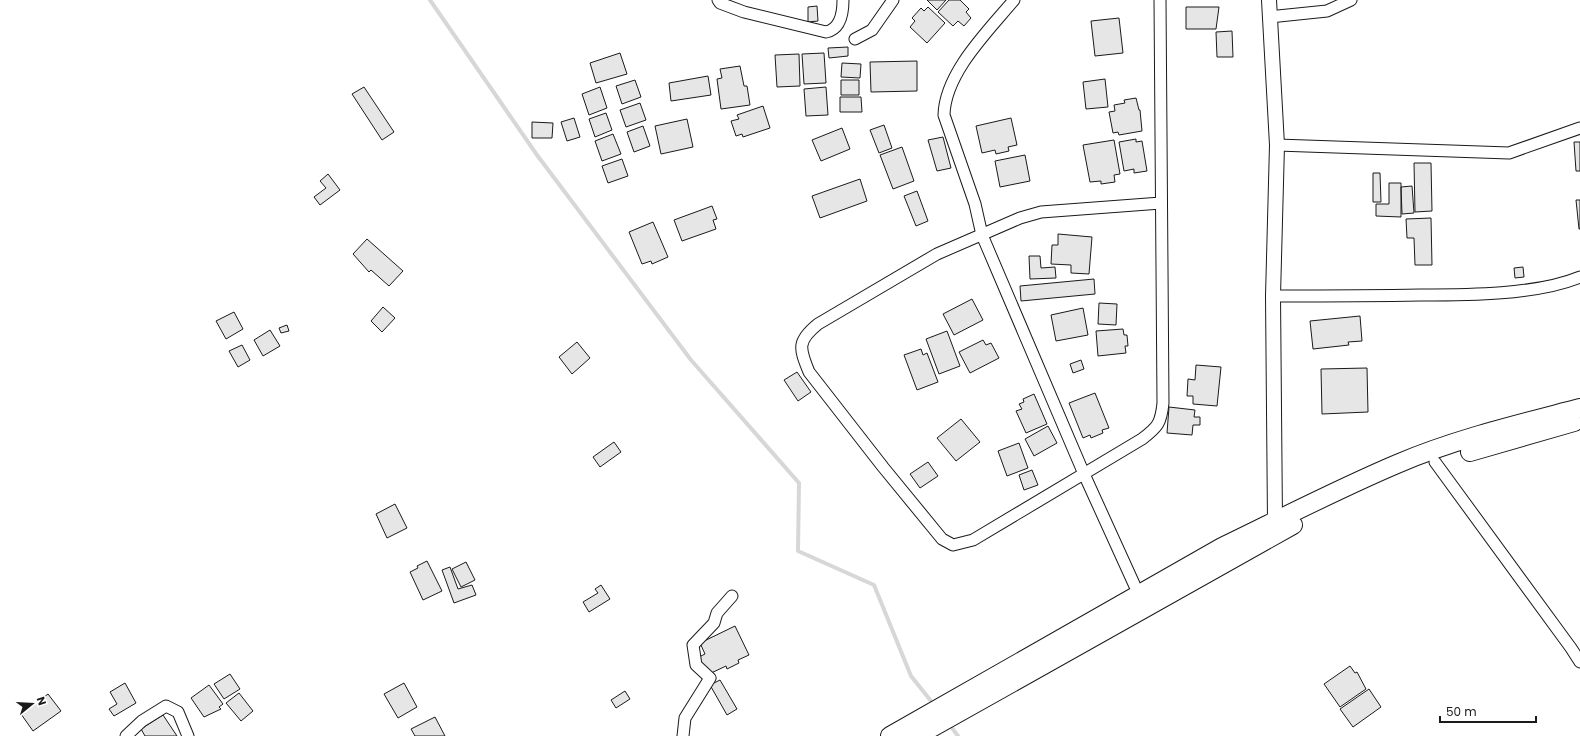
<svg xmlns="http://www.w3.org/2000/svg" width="1580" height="736" font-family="Poppins,sans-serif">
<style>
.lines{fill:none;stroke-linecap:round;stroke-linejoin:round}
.stream{stroke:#d7d7d7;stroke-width:4}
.building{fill:#e6e6e6;stroke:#1a1a1a}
.minor-casing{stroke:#1a1a1a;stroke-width:13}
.tertiary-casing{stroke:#1a1a1a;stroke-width:16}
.primary-casing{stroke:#1a1a1a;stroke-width:20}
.minor{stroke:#fff;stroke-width:11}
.tertiary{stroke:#fff;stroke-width:14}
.primary{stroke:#fff;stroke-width:18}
</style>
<rect width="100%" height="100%" fill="#fff"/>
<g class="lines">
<!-- stream -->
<path class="stream" d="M 430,0 L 537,155 L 691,360 L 799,483 L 798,551 L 874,585 L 911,676 L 935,706
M 949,724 L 958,736"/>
</g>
<!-- building -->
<path class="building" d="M 927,0 L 946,0 L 937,10 Z
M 949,0 L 960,0 L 969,9 L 966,12 L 971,18 L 964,26 L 958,21 L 953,26 L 938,12 Z
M 817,6 L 818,21 L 808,22 L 808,7 Z
M 928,7 L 945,23 L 927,43 L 910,27 L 915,21 L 912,18 L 921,8 L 924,11 Z
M 1186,7 L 1219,7 L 1216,29 L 1186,29 Z
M 1119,18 L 1123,53 L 1095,56 L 1091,21 Z
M 1232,31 L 1233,57 L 1217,57 L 1216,32 Z
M 848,47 L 848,56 L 829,58 L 828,48 Z
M 620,53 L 627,74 L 596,83 L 590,63 Z
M 824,53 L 826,83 L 804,84 L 802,54 Z
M 799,54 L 800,86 L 777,87 L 775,55 Z
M 917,61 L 917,91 L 871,92 L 870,62 Z
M 842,63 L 861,64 L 860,78 L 841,77 Z
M 740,66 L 744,86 L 747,86 L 750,105 L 721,109 L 717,79 L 722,78 L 720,69 Z
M 708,76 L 711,95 L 671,101 L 669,83 Z
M 1105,79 L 1108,107 L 1086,109 L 1083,82 Z
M 635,80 L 641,97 L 622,104 L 616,86 Z
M 841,80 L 859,80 L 859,95 L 841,95 Z
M 364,87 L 394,132 L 382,140 L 352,94 Z
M 600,87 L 607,108 L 589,115 L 582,94 Z
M 826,87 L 828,115 L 806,116 L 804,89 Z
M 840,97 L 861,97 L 862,112 L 840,112 Z
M 1136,98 L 1139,110 L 1140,110 L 1142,131 L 1119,135 L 1118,132 L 1113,133 L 1109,112 L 1115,111 L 1114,105 L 1125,103 L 1124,100 Z
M 640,103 L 646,120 L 626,127 L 620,110 Z
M 763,106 L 770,128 L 743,137 L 742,134 L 736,136 L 731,121 L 739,119 L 737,115 Z
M 606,113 L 612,130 L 595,137 L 589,119 Z
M 574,118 L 580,137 L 567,141 L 561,122 Z
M 1011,118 L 1017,145 L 1008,147 L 1009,151 L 996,154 L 995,150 L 982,153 L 976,126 Z
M 687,119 L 693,147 L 661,154 L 655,126 Z
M 532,122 L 553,123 L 552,138 L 532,138 Z
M 884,125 L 892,148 L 879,153 L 870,130 Z
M 643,126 L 650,146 L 634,152 L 627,132 Z
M 842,128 L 850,149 L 821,161 L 812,140 Z
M 613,134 L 621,154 L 602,161 L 595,141 Z
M 943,137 L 951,168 L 937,171 L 928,140 Z
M 1136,139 L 1136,142 L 1142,141 L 1147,171 L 1134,173 L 1134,169 L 1124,171 L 1119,142 Z
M 1114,140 L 1120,174 L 1114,175 L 1115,182 L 1101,184 L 1101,181 L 1090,182 L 1083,145 Z
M 1574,142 L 1580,142 L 1580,171 L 1576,171 Z
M 902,147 L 914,181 L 893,189 L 880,155 Z
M 1025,155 L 1030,181 L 1000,187 L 995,161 Z
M 622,159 L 628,176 L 608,183 L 602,166 Z
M 1414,163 L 1431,163 L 1432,211 L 1415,212 Z
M 1373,173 L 1380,173 L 1381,202 L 1373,202 Z
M 328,174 L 340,190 L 320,205 L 314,197 L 326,188 L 320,181 Z
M 860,179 L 867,201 L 820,218 L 812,196 Z
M 1389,183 L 1401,183 L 1401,217 L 1376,216 L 1376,204 L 1389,204 Z
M 1412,186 L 1414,213 L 1402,214 L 1401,187 Z
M 917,191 L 928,221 L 916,226 L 904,196 Z
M 1576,200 L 1580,200 L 1580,229 L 1579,229 Z
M 712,206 L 717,219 L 713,220 L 716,229 L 682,241 L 674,220 Z
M 1431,218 L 1432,265 L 1415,265 L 1414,238 L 1407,238 L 1406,219 Z
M 653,222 L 668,257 L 652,264 L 651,261 L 642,264 L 629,232 Z
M 1058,234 L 1092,237 L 1089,274 L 1071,273 L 1071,265 L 1051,264 L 1052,245 L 1058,245 Z
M 367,239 L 403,271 L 389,286 L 371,270 L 369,272 L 353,254 Z
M 1029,256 L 1040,256 L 1041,268 L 1055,267 L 1056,278 L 1030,279 Z
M 1523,267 L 1524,277 L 1515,278 L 1514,268 Z
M 1094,279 L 1095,294 L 1021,301 L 1020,286 Z
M 972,299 L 983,320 L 954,335 L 943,314 Z
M 1099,303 L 1117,304 L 1116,325 L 1098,324 Z
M 383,307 L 395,318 L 382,332 L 371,321 Z
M 1083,308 L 1088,335 L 1056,341 L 1051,315 Z
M 234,312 L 243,329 L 226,339 L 216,321 Z
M 1360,316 L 1362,341 L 1348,342 L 1349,345 L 1313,349 L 1310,321 Z
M 287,325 L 289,331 L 281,333 L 279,328 Z
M 1123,329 L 1124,335 L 1127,335 L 1128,346 L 1125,346 L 1126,353 L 1098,356 L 1096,331 Z
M 270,330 L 280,346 L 263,356 L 254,340 Z
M 947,331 L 960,366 L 939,374 L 926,339 Z
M 983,340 L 986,345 L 991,343 L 999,358 L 970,373 L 959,352 Z
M 577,342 L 590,358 L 572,374 L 559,357 Z
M 242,345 L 250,360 L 238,367 L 229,351 Z
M 921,349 L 923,355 L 927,353 L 938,382 L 917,390 L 904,355 Z
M 1081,360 L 1084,369 L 1073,373 L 1070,364 Z
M 1196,365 L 1221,367 L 1217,406 L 1193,404 L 1193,396 L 1187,396 L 1188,379 L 1195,380 Z
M 1367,368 L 1368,412 L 1322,414 L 1321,369 Z
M 797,372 L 811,392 L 798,401 L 784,380 Z
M 1095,393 L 1109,428 L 1102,430 L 1103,433 L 1091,438 L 1090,435 L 1083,438 L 1069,403 Z
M 1034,394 L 1047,424 L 1026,433 L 1016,411 L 1022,409 L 1019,404 L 1024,402 L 1023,399 Z
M 1169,407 L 1195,410 L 1194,417 L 1200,417 L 1200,425 L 1193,425 L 1192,435 L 1167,433 Z
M 961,419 L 980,442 L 956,461 L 937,438 Z
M 1048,426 L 1057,443 L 1034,456 L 1025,439 Z
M 614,442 L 621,452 L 600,467 L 593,457 Z
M 1019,443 L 1028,468 L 1007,476 L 998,451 Z
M 928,462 L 938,476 L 920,488 L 910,474 Z
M 1032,470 L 1038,485 L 1024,490 L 1019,475 Z
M 395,504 L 407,528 L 387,538 L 376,514 Z
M 427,561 L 442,591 L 423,600 L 410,572 L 418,568 L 417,566 Z
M 466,562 L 475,580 L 461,587 L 452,569 Z
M 450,567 L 458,589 L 472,585 L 476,595 L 454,603 L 442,570 Z
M 601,585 L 610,599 L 589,612 L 583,602 L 598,593 L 595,589 Z
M 735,626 L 749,655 L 738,660 L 739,663 L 727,669 L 726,666 L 707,675 L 699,657 L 705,654 L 700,643 Z
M 1350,666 L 1355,673 L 1357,672 L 1366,689 L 1340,707 L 1324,684 Z
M 230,674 L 240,689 L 224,699 L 214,684 Z
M 720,680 L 737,709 L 727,715 L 710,685 Z
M 125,683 L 136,703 L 114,716 L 109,709 L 117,704 L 110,692 Z
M 404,683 L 417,707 L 398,718 L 384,694 Z
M 209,685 L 223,704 L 219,707 L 221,709 L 204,717 L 191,698 Z
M 1369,689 L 1381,707 L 1353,727 L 1340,709 Z
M 625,691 L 630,699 L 616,708 L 611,700 Z
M 239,693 L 253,711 L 241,721 L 226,703 Z
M 48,694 L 61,711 L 33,731 L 21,714 Z
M 163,715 L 177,736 L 145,736 L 141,729 Z
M 435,717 L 445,736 L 415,736 L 411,729 Z"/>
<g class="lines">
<defs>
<path id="minor" d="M 718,0 L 720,3 L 744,12 L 826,32 C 841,29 843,13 843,0
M 1014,0 C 988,31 945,73 944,115 L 975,204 L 982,235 L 1084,474 L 1139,595
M 1160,0 L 1163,403 C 1161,423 1158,427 1142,439 L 973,540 L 953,545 L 942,539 L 883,467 L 809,372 C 799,348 797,341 818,324 L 937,254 L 1020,218 L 1041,212 L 1161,203
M 1269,17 L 1327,11 L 1351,0
M 855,39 L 872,30 L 893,0
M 1277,145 L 1509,153 L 1580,128
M 1273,296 C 1322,296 1371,296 1420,295 C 1468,295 1536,295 1580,277
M 1435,462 L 1571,648 L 1580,662
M 126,736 L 142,721 L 166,706 L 178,712 L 188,736
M 683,736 L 685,718 L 710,678 L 696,665 L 693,645 L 714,623 L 717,613 L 732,596"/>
<path id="tertiary" d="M 1269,0 L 1277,145 L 1273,296 L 1275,521"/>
<path id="primary" d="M 1470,452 L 1574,422
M 890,736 L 1222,547 C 1280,519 1338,489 1397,464 C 1455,439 1519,424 1580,408
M 917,736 L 1293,525"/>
</defs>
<!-- minor casing -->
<use href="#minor" class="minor-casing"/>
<!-- tertiary casing -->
<use href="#tertiary" class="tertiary-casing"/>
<!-- primary casing -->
<use href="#primary" class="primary-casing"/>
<!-- minor -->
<use href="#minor" class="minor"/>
<!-- tertiary -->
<use href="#tertiary" class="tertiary"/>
<!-- primary -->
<use href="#primary" class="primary"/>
</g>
<!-- north arrow -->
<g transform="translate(32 704) rotate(72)" stroke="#ffffff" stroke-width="3" paint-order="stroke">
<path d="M0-3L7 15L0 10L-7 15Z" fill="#1a1a1a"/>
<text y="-6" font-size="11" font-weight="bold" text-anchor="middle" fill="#1a1a1a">N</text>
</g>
<!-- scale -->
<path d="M1440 716v6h96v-6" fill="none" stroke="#1a1a1a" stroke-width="2"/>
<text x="1446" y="716" font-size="12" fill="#1a1a1a" stroke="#ffffff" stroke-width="3" paint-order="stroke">50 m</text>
</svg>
